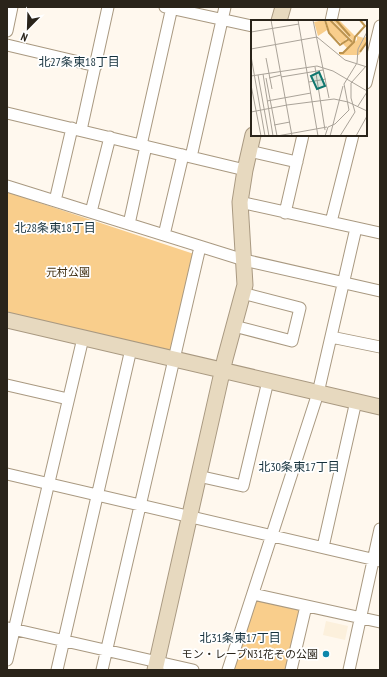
<svg xmlns="http://www.w3.org/2000/svg" width="387" height="677" font-family="'PT Sans Narrow','Noto Sans JP',sans-serif">
<style>
.built{fill:#fcf0dc}
.green{fill:#f9ce8c}
.lines{fill:none;stroke-linecap:round;stroke-linejoin:round}
.street-casing{stroke:#a99981;stroke-width:13}
.secondary-casing{stroke:#a99981;stroke-width:17}
.street{stroke:#fff;stroke-width:11}
.secondary{stroke:#e7d9bf;stroke-width:15}
.poi-dot{fill:#0c86aa;stroke:#fff;stroke-width:1.5}
.labels{text-anchor:middle;stroke-width:3.5;stroke-linejoin:round;paint-order:stroke}
.park-label{font-size:11px;fill:#423012;stroke:#fff}
.poi-label{font-size:11px;fill:#2a241a;stroke:#fff;text-anchor:end}
.neighbourhood-label{font-size:12px;fill:#14303c;stroke:#fff}
.inset-river{fill:none;stroke:#bb924d;stroke-width:2}
.inset-road{fill:none;stroke:#aaa399;stroke-width:1}
.view{fill:#0f766e;fill-opacity:0.15;stroke:#0f766e;stroke-width:2}
.inset-edge{fill:none;stroke:#2a241a;stroke-width:2}
</style>
<rect width="100%" height="100%" fill="#fff8ee"/>
<!-- built -->
<path class="built" d="M 326,621 L 348,626 L 345,640 L 323,635 Z"/>
<!-- green -->
<path class="green" d="M 7,192 L 197,255 L 169,355 L 7,316 Z
M 255,598 L 302,608 L 289,670 L 232,670 Z"/>
<g class="lines">
<defs>
<path id="street" d="M 165,7 L 252,26
M 331,21 L 334,7
M 7,31 L 12,7
M 7,45 L 96,66
M 366,83 L 380,26
M 7,113 L 245,170
M 81,130 L 108,7
M 141,145 L 172,7
M 249,151 L 297,162
M 191,157 L 225,7
M 7,186 L 244,260 L 380,291
M 55,201 L 72,128
M 240,202 L 380,233
M 91,212 L 110,137
M 285,213 L 303,135
M 331,222 L 353,135
M 129,224 L 146,146
M 164,235 L 183,155
M 234,326 L 292,341 L 300,308 L 242,293
M 331,337 L 380,347
M 7,385 L 68,399
M 7,474 L 380,561
M 198,476 L 243,486 L 268,381
M 323,547 L 356,401
M 253,594 L 380,622
M 8,628 L 193,670
M 7,660 L 83,338
M 57,670 L 131,349
M 102,670 L 200,247
M 228,670 L 318,393 L 356,228
M 291,670 L 306,606
M 349,670 L 380,529"/>
<path id="secondary" d="M 279,21 L 283,7
M 7,320 L 380,407
M 155,670 L 225,359 L 245,285 L 240,202 L 245,170 L 253,135"/>
</defs>
<!-- street casing -->
<use href="#street" class="street-casing"/>
<!-- secondary casing -->
<use href="#secondary" class="secondary-casing"/>
<!-- street -->
<use href="#street" class="street"/>
<!-- secondary -->
<use href="#secondary" class="secondary"/>
</g>
<!-- markers -->
<circle class="poi-dot" cx="326" cy="654" r="4"/>
<g class="labels">
<!-- park labels -->
<g class="park-label">
<text x="68" y="276">元村公園</text>
</g>
<!-- poi labels -->
<g class="poi-label">
<text x="318" y="658">モン・レーブN31花ぞの公園</text>
</g>
<!-- neighbourhood labels -->
<g class="neighbourhood-label">
<text x="79" y="66">北27条東18丁目</text>
<text x="55" y="232">北28条東18丁目</text>
<text x="299" y="471">北30条東17丁目</text>
<text x="240" y="642">北31条東17丁目</text>
</g>
</g>
<!-- overview -->
<g transform="translate(251 20)">
<rect width="116" height="116" fill="#fff8ee"/>
<path d="M 73,0 L 77,13 L 76,10 L 67,16 L 63,2 ZM 75,0 L 78,0 L 96,18 L 91,24 L 78,13 ZM 81,0 L 88,0 L 104,16 L 104,20 L 93,32 L 96,28 L 92,24 L 97,19 L 100,22 L 101,20 ZM 106,16 L 113,18 L 116,16 L 116,21 L 108,35 L 88,35 L 106,20 Z" fill="#f9ce8c"/>
<path class="inset-river" d="M 74,0 L 78,13 L 89,25 L 98,19M 79,0 L 101,22M 85,0 L 99,16M 109,32 L 116,22M 88,33 L 92,33 L 103,22 L 104,17 L 114,6 L 109,0"/>
<path class="inset-road" d="M 20,0 L 41,116M 47,0 L 67,116M 62,0 L 78,78M 0,12 L 48,4M 0,29 L 66,17 L 94,40 L 116,47M 0,36 L 14,116M 15,38 L 21,69M 64,47 L 74,110M 12,54 L 22,116M 7,55 L 18,116M 0,56 L 66,46 L 82,51 L 116,71M 30,57 L 72,50M 15,58 L 26,116M 18,58 L 30,55M 58,62 L 75,59M 100,63 L 116,45M 0,65 L 10,116M 16,81 L 60,73M 36,85 L 83,79 L 97,82 L 116,91M 107,86 L 116,72M 0,92 L 36,85M 23,105 L 39,102M 26,116 L 76,107M 74,116 L 77,107 L 84,104 L 98,90 L 93,64 L 106,43 L 107,29 L 116,12M 79,116 L 92,66M 89,116 L 104,92 L 100,78 L 100,63M 105,116 L 116,96"/>
<path class="view" d="M 68,52 L 74,66 L 66,69 L 60,56 Z"/>
<rect width="116" height="116" class="inset-edge"/>
</g>
<!-- border -->
<rect width="387" height="677" fill="none" stroke="#2a241a" stroke-width="16"/>
<!-- north arrow -->
<g transform="translate(28 28) rotate(203)" stroke="#ffffff" stroke-width="3" paint-order="stroke">
<path d="M0-3L7 15L0 10L-7 15Z" fill="#2a241a"/>
<text y="-6" font-size="11" font-weight="bold" text-anchor="middle" fill="#2a241a">N</text>
</g>
</svg>
